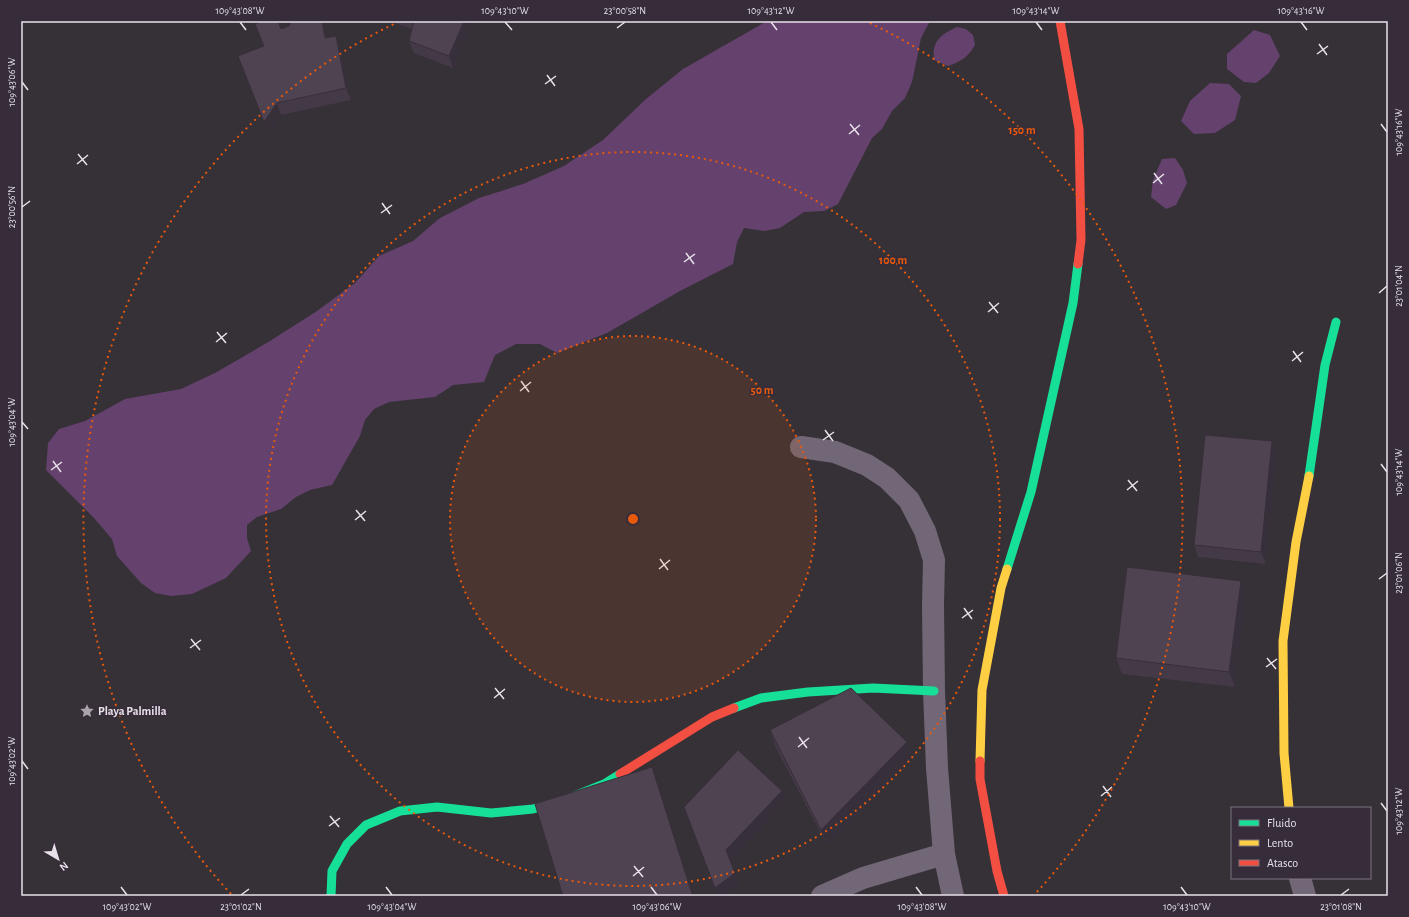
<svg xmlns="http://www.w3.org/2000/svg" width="1409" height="917" font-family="'Alegreya Sans',sans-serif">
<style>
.green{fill:#64426d}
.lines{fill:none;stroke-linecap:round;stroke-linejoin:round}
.street{stroke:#726776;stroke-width:22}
.fast{stroke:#16e098;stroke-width:9}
.slow{stroke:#ffcf43;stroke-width:9}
.jam{stroke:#f24e42;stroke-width:9}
.wall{fill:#443a47}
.shaded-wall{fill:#372f39}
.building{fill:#4f4352;stroke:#372f39}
.ticks{fill:none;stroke:#e8e1ea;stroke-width:1.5}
.ring{fill:none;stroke:#e8590c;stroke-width:2;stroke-dasharray:2 4}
.labels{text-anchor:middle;stroke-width:3;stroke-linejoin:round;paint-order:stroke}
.poi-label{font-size:12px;font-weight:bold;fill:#e8e1ea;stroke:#372d3a;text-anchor:start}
.centre{fill:#e8590c;stroke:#372d3a;stroke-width:2}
.ring-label{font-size:12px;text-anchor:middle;font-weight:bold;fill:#e8590c;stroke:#372d3a;stroke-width:3;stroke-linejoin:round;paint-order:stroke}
.neatline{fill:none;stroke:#e8e1ea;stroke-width:1.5}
.ticks-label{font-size:10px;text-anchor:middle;fill:#e8e1ea}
</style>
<rect width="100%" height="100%" fill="#363037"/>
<!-- green -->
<path class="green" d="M 767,21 L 930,21 L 921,38 L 912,82 L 905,98 L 892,111 L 882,129 L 872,138 L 838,204 L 824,211 L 804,212 L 780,228 L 764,231 L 744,228 L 737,242 L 733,264 L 680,291 L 607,333 L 557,353 L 540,344 L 516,344 L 495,355 L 484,382 L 453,385 L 435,397 L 389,402 L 374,409 L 365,420 L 360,436 L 332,485 L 310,490 L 296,497 L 281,509 L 257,517 L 247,525 L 247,538 L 251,551 L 226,578 L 192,594 L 171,596 L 155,593 L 141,583 L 117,556 L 112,539 L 94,518 L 46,470 L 48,443 L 59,429 L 85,421 L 125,399 L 181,389 L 215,373 L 270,341 L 317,311 L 355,283 L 379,256 L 413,241 L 440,218 L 479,198 L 523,184 L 564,166 L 603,140 L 646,99 L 683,69 Z
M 957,27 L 966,29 L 973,35 L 975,45 C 968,57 962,61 948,66 L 934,60 C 932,41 940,35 957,27 Z
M 1254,30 L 1270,35 L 1280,56 L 1269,73 L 1256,83 L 1244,82 L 1227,69 L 1227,54 Z
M 1210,83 L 1229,84 L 1241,96 L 1235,120 L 1215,133 L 1194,134 L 1181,121 L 1190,101 Z
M 1175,158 L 1183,170 L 1187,183 L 1176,205 L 1166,209 L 1151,197 L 1153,180 L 1162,159 Z"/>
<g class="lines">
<!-- street -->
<path class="street" d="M 801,447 L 835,452 L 867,465 L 887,478 L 909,500 L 925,531 L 934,560 L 933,605 L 934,691 L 937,768 L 944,854 L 953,896
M 1300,878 L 1305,896
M 822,896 L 863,878 L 944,854"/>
<!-- fast -->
<path class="fast" d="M 1309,476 L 1325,365 L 1336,322
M 1007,569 L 1031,492 L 1073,303 L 1078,264
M 734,708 L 761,698 L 808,692 L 873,688 L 934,691
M 331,896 L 332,871 L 347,844 L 366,825 L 400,811 L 437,807 L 491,813 L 533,809 L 567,799 L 604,784 L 620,774"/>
<!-- slow -->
<path class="slow" d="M 980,761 L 982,690 L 1001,588 L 1007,569
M 1289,808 L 1284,753 L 1283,641 L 1296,542 L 1309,476"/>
<!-- jam -->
<path class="jam" d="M 1060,21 L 1079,129 L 1081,240 L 1078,264
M 980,761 L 980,779 L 997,871 L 1004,896
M 620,774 L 712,717 L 734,708"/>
</g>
<!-- wall -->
<path class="wall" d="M 292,21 L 325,21 L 324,21 L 327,38 L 340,48 L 351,100 L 281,115 L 269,134 L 238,56 L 263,46 L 255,24 L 281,29 L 289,26 Z
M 389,21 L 470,21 L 472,25 L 453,68 L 414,53 L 409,41 L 412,29 Z
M 540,21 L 551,21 L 551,23 Z
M 1272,441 L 1277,453 L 1266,564 L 1198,557 L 1194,545 Z
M 1246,596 L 1235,687 L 1122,674 L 1116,658 Z
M 770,730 L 907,742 L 912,757 L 827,845 L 775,746 Z"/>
<!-- shaded-wall -->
<path class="shaded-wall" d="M 322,21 L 324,21 L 330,50 L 325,38 Z
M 464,21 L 470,21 L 472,25 L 453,68 L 449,56 Z
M 336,36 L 340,48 L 351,100 L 346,88 Z
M 277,103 L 281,115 L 269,134 L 264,122 Z
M 1272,441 L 1277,453 L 1266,564 L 1261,552 Z
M 1241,581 L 1246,596 L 1235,687 L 1229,672 Z
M 907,742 L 912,757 L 827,845 L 821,830 Z
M 652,767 L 658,783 L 693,896 L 691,896 Z
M 782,791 L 786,803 L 730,862 L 726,850 Z
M 735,873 L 739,885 L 725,896 L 718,896 L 715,888 Z"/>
<!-- building -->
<path class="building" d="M 263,21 L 278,21 L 281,29 L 289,26 L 292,21 L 322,21 L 325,38 L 336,36 L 346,88 L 277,103 L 264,122 L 238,56 L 264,46 L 255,24 Z
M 414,21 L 464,21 L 449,56 L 409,41 Z
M 1388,229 L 1388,237 L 1387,235 Z
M 1205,435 L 1272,441 L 1261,552 L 1194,545 Z
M 1127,567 L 1241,581 L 1229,672 L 1116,658 Z
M 851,688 L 907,742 L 821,830 L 770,730 Z
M 738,750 L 782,791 L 726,850 L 735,873 L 715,888 L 684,807 Z
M 652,767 L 692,894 L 691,896 L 563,896 L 535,804 Z"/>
<!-- ticks -->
<path class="ticks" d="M 240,22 L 246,30M 505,22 L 512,30M 771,22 L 777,30M 1036,22 L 1042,30M 1301,22 L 1307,30M 617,28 L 625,22M 1319,44 L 1327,55M 1317,54 L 1328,46M 547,75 L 555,86M 22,82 L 28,90M 545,84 L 556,76M 850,124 L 859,135M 1381,124 L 1387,132M 849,134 L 860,125M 78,154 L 87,165M 77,164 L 88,155M 1154,173 L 1162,184M 1153,183 L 1164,174M 382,203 L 390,214M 22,207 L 30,201M 381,213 L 392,205M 686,253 L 694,264M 684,262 L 695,254M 1379,293 L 1387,286M 989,302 L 998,313M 988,312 L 999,303M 217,332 L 226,343M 216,342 L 227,333M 1293,351 L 1301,362M 1292,361 L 1303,352M 521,381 L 529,392M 520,391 L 531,382M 22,422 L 28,429M 825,430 L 833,441M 823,440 L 834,432M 53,461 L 61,472M 1381,464 L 1387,472M 51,470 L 62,462M 1128,480 L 1137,491M 1127,490 L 1138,481M 356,510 L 365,521M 355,520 L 366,511M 660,559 L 668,570M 659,569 L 670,560M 1379,579 L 1387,573M 964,608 L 972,619M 962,618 L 973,610M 191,639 L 200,650M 190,648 L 201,640M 1267,658 L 1276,669M 1266,667 L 1277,659M 495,688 L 504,699M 494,698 L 505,689M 799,737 L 807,748M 798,747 L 809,738M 22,761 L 28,769M 1103,786 L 1111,797M 1101,796 L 1112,787M 1381,803 L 1387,811M 330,816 L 339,827M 329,826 L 340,818M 634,866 L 643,877M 633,876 L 644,867M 121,887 L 127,895M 386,887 L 392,895M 651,887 L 657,895M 916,887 L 922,895M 1181,887 L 1187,895M 241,895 L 249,889M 1341,895 L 1349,889"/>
<!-- distance rings -->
<circle cx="633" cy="519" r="183" fill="#e8590c" fill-opacity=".12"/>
<g class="ring">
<circle cx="633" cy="519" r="183"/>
<circle cx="633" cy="519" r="367"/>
<path d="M231 894A550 550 0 0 1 396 23M870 23A550 550 0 0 1 1035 894"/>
</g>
<!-- icons -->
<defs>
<symbol id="sight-bare" viewBox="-9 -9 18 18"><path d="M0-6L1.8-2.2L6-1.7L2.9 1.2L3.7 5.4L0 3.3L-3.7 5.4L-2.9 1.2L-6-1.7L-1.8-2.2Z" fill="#aaa3ab" stroke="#372d3a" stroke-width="2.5" paint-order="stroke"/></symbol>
</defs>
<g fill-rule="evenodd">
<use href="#sight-bare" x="77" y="701" width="20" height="20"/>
</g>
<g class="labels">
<!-- poi labels -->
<g class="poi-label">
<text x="98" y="715">Playa Palmilla</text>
</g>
</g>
<circle cx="633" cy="519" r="6" class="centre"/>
<g class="ring-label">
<text x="1022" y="134">150 m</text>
<text x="893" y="264">100 m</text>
<text x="762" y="394">50 m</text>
</g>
<!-- border -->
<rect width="1409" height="917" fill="none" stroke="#372d3a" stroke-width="44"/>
<!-- legend -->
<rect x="1231" y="807" width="140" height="72" fill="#372d3a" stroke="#7e7580"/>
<rect x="1239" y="820" width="20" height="6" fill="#16e098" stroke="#7e7580"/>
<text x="1267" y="827" font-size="12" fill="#e8e1ea">Fluido</text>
<rect x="1239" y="840" width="20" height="6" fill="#ffcf43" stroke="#7e7580"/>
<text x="1267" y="847" font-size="12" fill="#e8e1ea">Lento</text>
<rect x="1239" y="860" width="20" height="6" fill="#f24e42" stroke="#7e7580"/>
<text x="1267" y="867" font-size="12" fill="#e8e1ea">Atasco</text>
<!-- north arrow -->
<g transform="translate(58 859) rotate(142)" stroke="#372d3a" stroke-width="3" paint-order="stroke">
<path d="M0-3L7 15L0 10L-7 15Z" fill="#e8e1ea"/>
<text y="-6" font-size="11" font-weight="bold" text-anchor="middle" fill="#e8e1ea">N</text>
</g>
<rect x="22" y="22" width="1365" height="873" class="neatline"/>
<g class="ticks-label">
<text x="240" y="14">109°43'08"W</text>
<text x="505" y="14">109°43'10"W</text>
<text x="625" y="14">23°00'58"N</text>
<text x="771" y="14">109°43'12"W</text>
<text x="1036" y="14">109°43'14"W</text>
<text x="1301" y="14">109°43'16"W</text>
<text transform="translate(11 82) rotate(-90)" y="4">109°43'06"W</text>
<text transform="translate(1398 132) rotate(-90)" y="4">109°43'16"W</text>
<text transform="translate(11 207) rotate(-90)" y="4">23°00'56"N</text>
<text transform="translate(1398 286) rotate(-90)" y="4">23°01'04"N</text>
<text transform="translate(11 422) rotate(-90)" y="4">109°43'04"W</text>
<text transform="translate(1398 472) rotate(-90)" y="4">109°43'14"W</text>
<text transform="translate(1398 573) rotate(-90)" y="4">23°01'06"N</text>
<text transform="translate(11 761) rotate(-90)" y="4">109°43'02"W</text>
<text transform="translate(1398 811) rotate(-90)" y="4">109°43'12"W</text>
<text x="127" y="910">109°43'02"W</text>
<text x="241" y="910">23°01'02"N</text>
<text x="392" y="910">109°43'04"W</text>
<text x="657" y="910">109°43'06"W</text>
<text x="922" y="910">109°43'08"W</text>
<text x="1187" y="910">109°43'10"W</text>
<text x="1341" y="910">23°01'08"N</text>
</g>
</svg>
